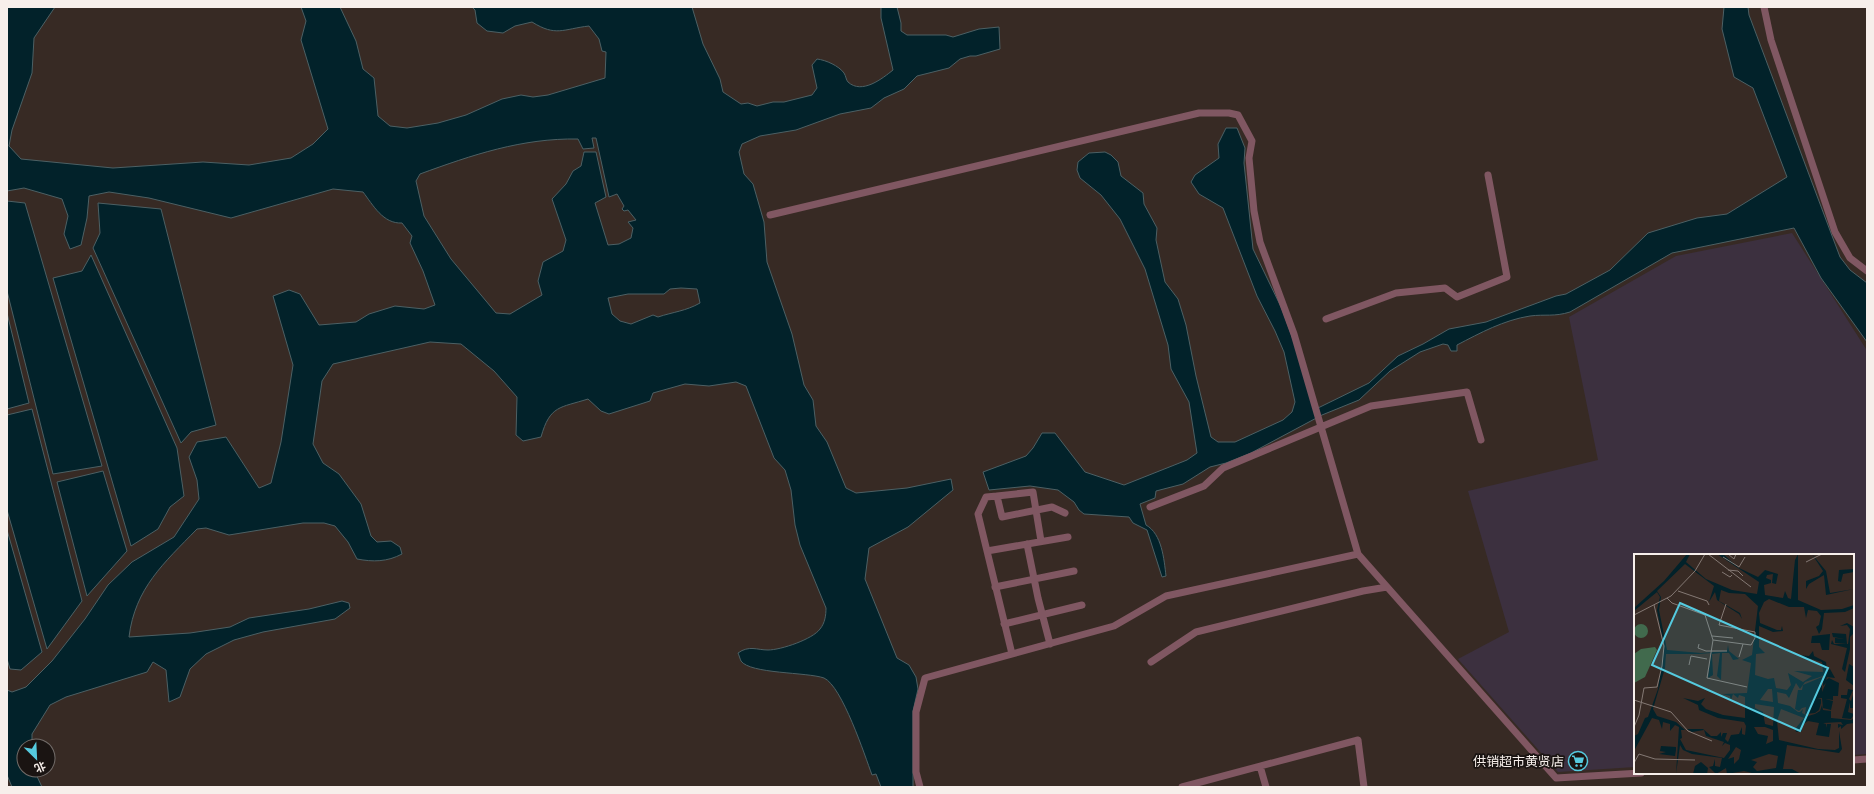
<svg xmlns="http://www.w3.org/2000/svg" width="1874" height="794" font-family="'Public Sans','Noto Sans SC',sans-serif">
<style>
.industrial{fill:#3c303f}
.water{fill:#02222a;stroke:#4c6064;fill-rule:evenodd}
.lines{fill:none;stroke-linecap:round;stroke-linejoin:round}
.minor{stroke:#805762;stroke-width:7}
.labels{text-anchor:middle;stroke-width:3.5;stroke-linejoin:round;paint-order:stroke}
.poi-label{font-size:13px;fill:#f7efeb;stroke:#1a1412;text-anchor:end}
.inset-road{fill:none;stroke:#847974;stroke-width:1}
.view{fill:#55cadf;fill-opacity:0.15;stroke:#55cadf;stroke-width:2}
.inset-edge{fill:none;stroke:#f7efeb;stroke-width:2}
</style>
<rect width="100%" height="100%" fill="#372a24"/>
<!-- industrial -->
<path class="industrial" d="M 1792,233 L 1866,349 L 1867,349 L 1867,754 L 1853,755 L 1853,555 L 1635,555 L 1635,767 L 1558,772 L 1458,659 L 1509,632 L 1468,491 L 1598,460 L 1569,317 L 1676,256 Z"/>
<!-- water -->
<path class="water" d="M 7,7 L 55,7 L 34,38 L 32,73 L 12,130 L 9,146 L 21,159 L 113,168 L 203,162 L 249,165 L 291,158 L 313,144 L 328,129 L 301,40 L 306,21 L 301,7 L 340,7 L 356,41 L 363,69 L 374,78 L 378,116 L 390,126 L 407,128 L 438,123 L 466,115 L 502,99 L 521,95 L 533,97 L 548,95 L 605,78 L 606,52 L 602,51 L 599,39 L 589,26 C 563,29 556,37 532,22 L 515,26 L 503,33 L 487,31 L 477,23 L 475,10 L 472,7 L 692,7 L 703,44 L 720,79 L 723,92 L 741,104 L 748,103 L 757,106 L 773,102 L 784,102 L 812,95 L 817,88 L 812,65 L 817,59 C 826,60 839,66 844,73 C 846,76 846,80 848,82 C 862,95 883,78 893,70 L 881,18 L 881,7 L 897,7 L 901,23 L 901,31 L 907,35 L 946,35 L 953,37 L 979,29 L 999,27 L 1000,49 L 976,56 L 970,56 L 960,59 L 949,68 L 917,76 L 904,89 L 884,98 L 871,108 L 840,114 L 796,130 L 760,136 L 742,144 L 739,152 L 744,174 L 753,184 L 764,222 L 767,262 L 792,334 L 804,385 L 813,400 L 816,426 L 827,442 L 846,488 L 856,493 L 907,488 L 951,479 L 953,490 L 908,527 L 869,548 L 865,579 L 897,658 L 909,665 L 916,677 L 918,689 L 913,711 L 913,787 L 881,787 L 876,774 L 872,775 C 865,756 842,686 824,678 C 807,672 750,674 741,661 C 740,659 739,655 738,653 C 749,645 757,650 768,650 C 781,650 813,639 820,629 C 825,623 826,615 826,608 L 800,545 L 795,525 L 791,490 L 785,470 L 774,458 L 746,386 L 736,382 L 709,386 L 685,384 L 653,393 L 650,401 L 609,414 L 601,411 L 588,399 C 560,408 550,405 541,437 L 523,441 L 516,435 L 517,397 L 494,371 L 461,344 L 430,342 L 333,364 L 322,381 L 313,444 L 323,463 L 339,474 L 361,504 L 371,536 L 377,542 L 391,541 L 400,547 L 402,554 C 387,562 373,562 357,559 L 348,542 L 335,526 L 324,523 L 303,523 L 229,535 L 206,528 L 197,529 C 164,563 135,588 129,637 L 190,633 L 230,627 L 249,618 L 309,609 L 342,601 L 349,603 L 350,608 L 335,619 L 263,632 L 234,640 L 206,654 L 190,669 L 180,697 L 169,702 L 166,670 L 153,662 L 147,672 L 66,697 L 50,705 L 32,734 L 32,746 L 24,746 L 24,770 L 34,770 L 42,787 L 12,787 L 7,775 L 7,690 L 12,692 L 26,687 L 52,661 L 85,619 L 108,585 L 132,562 L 174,537 L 199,499 L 197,480 L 189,457 L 197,442 L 226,437 L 259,488 L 271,483 L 281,442 L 293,365 L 273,296 L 289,290 L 300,294 L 319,325 L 356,322 L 369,314 L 395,306 L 424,309 L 435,305 L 423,271 L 410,243 L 412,236 L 402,223 C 383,224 373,205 363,192 L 333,189 L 231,218 L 149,198 L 109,192 L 89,196 L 87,218 L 81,245 L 70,249 L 64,234 L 68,216 L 62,199 L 24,188 L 7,191 ZM 592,138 L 596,138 L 609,197 L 617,194 L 624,206 L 622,209 L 624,211 L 628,210 L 636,220 L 628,222 L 633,228 L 631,238 L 619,244 L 608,245 L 595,203 L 606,197 L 596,152 L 584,152 L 581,166 L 573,171 L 566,184 L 552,199 L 566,240 L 563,251 L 543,262 L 538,281 L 542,295 L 510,314 L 496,313 L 451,259 L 424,216 L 416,181 L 420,174 C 472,155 522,138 578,139 L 583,149 L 594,148 ZM 681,288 L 697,289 L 700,303 C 686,311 673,312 658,317 L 653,315 L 631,324 L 620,321 L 612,314 L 608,298 L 628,294 L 664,294 L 670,289 Z
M 1724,7 L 1748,7 L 1749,15 L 1840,257 L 1850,270 L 1867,283 L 1867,342 L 1821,278 L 1794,228 L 1672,253 L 1570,312 C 1554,317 1545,314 1530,316 C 1504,320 1480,333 1457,345 L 1457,351 L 1451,351 L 1448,345 L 1443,344 L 1420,352 L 1390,371 L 1359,400 L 1322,415 L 1251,453 L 1226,463 L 1210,467 L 1183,484 L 1156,491 L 1155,498 L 1140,504 L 1146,525 C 1162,534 1164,559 1166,576 L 1162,577 L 1147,530 L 1133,523 L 1129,517 L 1084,514 L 1079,510 L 1074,502 L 1058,490 L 1030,486 L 989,490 L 983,472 L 1026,456 L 1033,448 L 1042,433 L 1055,433 L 1085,472 L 1124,485 L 1187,460 L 1197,453 L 1189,402 L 1171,369 L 1168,345 L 1145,269 L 1120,219 L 1101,195 L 1080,178 L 1077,170 L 1078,162 L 1089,153 L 1105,152 L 1111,155 L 1118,162 L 1121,176 L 1143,193 L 1144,204 L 1157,228 L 1156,240 L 1165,282 L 1178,299 L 1186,325 L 1196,376 L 1211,437 L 1218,442 L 1235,442 L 1283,420 L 1292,412 L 1295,402 L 1284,352 L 1275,331 L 1257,296 L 1223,208 L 1199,194 L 1191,182 L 1195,175 L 1219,158 L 1218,144 L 1226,128 L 1237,128 L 1245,148 L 1244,163 L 1253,249 L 1282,309 L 1318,408 L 1320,407 L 1369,383 L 1398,356 L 1423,344 L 1449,329 L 1486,322 L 1556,296 L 1566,294 L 1610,270 L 1648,233 L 1697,218 L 1727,214 L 1787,177 L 1753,88 L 1734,77 L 1722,29 Z
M 7,201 L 25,203 L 102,466 L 53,474 L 7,291 Z
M 98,203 L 161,209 L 216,425 L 191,432 L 181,443 L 93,248 L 100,233 Z
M 91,255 L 177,448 L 184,496 L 170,507 L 158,529 L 131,546 L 53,278 L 82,271 Z
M 7,313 L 29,403 L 7,409 Z
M 32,409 L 82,601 L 47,649 L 7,510 L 7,415 Z
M 103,471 L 127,551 L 87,596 L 57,482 Z
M 7,530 L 42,652 L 21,670 L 10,669 L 7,659 Z"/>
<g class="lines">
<!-- minor -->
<path class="minor" d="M 1764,7 L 1771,40 L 1835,232 L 1850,258 L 1867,271
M 770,215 L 1199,113 L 1229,113 L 1238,115 L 1252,141 L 1249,158 L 1254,211 L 1260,242 L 1294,334 L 1358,554 L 1556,778 L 1641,773
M 1326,319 L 1396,293 L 1445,288 L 1457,297 L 1507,277 L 1488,175
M 997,496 L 986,497 L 978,514 L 1012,654
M 1150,507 L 1204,486 L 1223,468 L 1371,406 L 1467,392 L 1481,440
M 1041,541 L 1033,492 L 997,496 L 1002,517 L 1052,507 L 1065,513
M 1027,544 L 1038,598 L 1050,644
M 987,551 L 1068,537
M 995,587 L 1074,571
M 1004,624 L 1082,605
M 1151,662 L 1196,632 L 1363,591 L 1387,587
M 1853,760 L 1867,759
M 1260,766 L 1266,787
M 920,787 L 916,772 L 916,712 L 925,678 L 1114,626 L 1166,596 L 1358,554
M 1182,787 L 1358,740 L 1364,787"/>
</g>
<!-- icons -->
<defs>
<symbol id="supermarket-ring" viewBox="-11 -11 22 22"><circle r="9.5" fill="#1a1412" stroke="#55cadf" stroke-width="1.5"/><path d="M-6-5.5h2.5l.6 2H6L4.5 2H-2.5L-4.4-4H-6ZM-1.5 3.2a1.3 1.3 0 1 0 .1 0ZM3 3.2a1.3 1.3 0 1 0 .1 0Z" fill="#55cadf"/></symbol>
</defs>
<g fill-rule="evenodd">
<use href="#supermarket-ring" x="1567" y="750" width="22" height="22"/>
</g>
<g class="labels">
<!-- poi labels -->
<g class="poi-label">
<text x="1564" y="766">供销超市黄贤店</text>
</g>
</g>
<!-- overview -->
<g transform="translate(1634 554)">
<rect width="220" height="220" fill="#372a24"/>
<path d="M0 77a7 7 0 1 1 14 0a7 7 0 1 1-14 0ZM 21,93 L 23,96 L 11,123 L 0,129 L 0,100 L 7,95 Z" fill="#416a4d"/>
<path d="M 53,0 L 56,0 L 52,8 L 72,25 L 98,36 L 123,40 L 125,28 L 83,0 L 89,0 L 105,14 L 124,23 L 131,16 L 144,20 L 142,30 L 138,29 L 139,20 L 133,21 L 132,24 L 137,26 L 137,29 L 130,31 L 131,41 L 149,44 L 151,37 L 154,44 L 157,45 L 161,6 L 164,0 L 164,46 L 187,56 L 208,55 L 220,51 L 220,54 L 211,58 L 190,59 L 188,75 L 185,80 L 182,73 L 185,71 L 187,62 L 183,57 L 174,56 L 172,64 L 170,53 L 155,53 L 135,45 L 130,48 L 125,59 L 126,69 L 143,76 L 147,76 L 148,72 L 149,77 L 139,78 L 125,72 L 125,93 L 131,99 L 122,100 L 121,121 L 134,125 L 140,124 L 142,134 L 153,136 L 157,131 L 154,119 L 169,128 L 178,122 L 160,117 L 189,118 L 188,108 L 163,101 L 175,102 L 179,97 L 180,102 L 192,108 L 193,117 L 196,115 L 201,124 L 193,123 L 192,126 L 195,124 L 205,129 L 204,142 L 199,142 L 199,146 L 191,145 L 199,147 L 197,156 L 189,154 L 188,144 L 183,144 L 187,145 L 187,149 L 185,156 L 181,159 L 171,160 L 172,153 L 168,154 L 165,157 L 161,155 L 164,136 L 168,136 L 169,131 L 188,123 L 188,138 L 192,129 L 189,132 L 189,122 L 171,128 L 166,135 L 162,129 L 155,144 L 152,140 L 143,138 L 144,149 L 156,152 L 164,158 L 166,158 L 169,155 L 168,159 L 174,162 L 181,160 L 186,157 L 188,151 L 189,156 L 197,157 L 197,164 L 217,166 L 219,165 L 219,162 L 217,165 L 208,164 L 213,145 L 207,144 L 207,141 L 213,141 L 214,135 L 219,136 L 215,145 L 217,147 L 220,138 L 220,154 L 216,154 L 216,148 L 214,158 L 220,160 L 220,169 L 213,170 L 207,175 L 207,172 L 204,174 L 204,170 L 209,171 L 207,168 L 189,169 L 192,170 L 192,174 L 193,170 L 197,170 L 195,183 L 182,181 L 185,169 L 174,167 L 168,171 L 168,177 L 162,178 L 161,175 L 170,164 L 147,155 L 143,167 L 145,186 L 184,195 L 201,196 L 205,194 L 205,177 L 208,195 L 205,199 L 153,191 L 149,215 L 158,215 L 167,220 L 122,220 L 110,217 L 93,220 L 92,214 L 82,220 L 75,213 L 79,212 L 81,205 L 81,212 L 86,213 L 88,204 L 58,200 L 49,196 L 46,191 L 42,220 L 45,173 L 41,171 L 36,177 L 36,170 L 29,168 L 28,175 L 25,166 L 18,164 L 0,197 L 0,182 L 4,180 L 11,164 L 14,163 L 24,135 L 30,92 L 23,56 L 26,43 L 23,38 L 0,57 L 0,54 L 30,27 ZM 51,10 L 80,32 L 75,48 L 81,38 L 83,46 L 105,60 L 108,65 L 106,59 L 85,47 L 87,36 L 95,39 L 111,40 L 124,52 L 118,101 L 108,106 L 117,109 L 113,139 L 88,140 L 96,142 L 97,146 L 99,140 L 104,144 L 105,141 L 111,143 L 111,164 L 89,161 L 72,155 L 67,150 L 71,144 L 64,147 L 49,144 L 64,151 L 65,156 L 84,164 L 110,168 L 112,172 L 111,181 L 108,180 L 108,173 L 105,180 L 97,181 L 94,188 L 91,185 L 93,179 L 89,179 L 87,183 L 87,178 L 83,182 L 77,182 L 69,175 L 53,175 L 58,178 L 70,176 L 72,182 L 90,188 L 88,192 L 91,189 L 96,191 L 96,196 L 90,204 L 52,196 L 46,185 L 48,184 L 47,176 L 51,176 L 42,168 L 23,162 L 19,155 L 31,114 L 32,100 L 64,100 L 77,99 L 74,124 L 79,121 L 78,100 L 86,99 L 83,122 L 87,126 L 88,99 L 95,99 L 99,106 L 105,105 L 95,97 L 94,91 L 93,97 L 67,99 L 33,96 L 25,56 L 27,43 L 23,37 ZM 134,135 L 138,135 L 139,148 L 126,146 ZM 121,150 L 140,153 L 139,172 L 131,170 L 129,158 L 121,154 ZM 120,173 L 131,173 L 139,176 L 139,187 L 132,190 L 134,182 L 124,180 ZM 102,193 L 107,196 L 105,205 L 100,210 L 100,203 L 94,205 ZM 135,200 L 144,202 L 142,214 L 123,217 L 119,213 L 123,208 L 117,206 ZM 178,0 L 192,17 L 196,39 L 220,35 L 192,41 L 190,21 L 175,30 L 172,35 L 172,27 L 185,22 L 189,17 ZM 220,15 L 220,18 L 209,20 L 207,28 L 204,27 L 205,16 ZM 213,69 L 220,73 L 220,79 L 216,83 L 216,95 L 211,118 L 208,115 L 213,94 L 197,90 L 198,86 L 200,90 L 214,90 L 216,75 L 213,71 L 206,72 ZM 198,79 L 212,80 L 213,90 L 201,89 L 201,84 L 211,85 L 199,83 ZM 196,80 L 195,96 L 188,96 L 186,89 L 177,89 L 178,82 ZM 215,110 L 220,113 L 220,132 L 212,126 ZM 27,192 L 42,193 L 42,196 L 30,195 L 42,196 L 41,202 L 25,200 L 32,198 L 26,197 ZM 67,208 L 74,214 L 73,220 L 59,220 L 61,212 Z" fill="#02222a" fill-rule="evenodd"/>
<path class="inset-road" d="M 74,0 L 117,33M 94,0 L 100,5 L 102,0M 89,3 L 105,13 L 111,3M 172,8 L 188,0M 94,16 L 104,17 L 109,22M 88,18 L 96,23 L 98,21M 44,37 L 73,47 L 75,51M 33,44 L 38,49 L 71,61 L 79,86 L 73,124 L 113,133M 0,61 L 37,42 L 61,17 L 71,0M 78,82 L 99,84M 79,86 L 117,91 L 121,84 L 121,78 L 85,71 L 92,50M 65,90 L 64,94 L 72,97 L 93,97M 105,103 L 109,90M 55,111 L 57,102 L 73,105M 0,146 L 37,158 L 54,177 L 78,187M 0,173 L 5,161 L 10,134 L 23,133 L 28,112 L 30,92 L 20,51M 0,209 L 5,200 L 21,205 L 61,206"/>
<path class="view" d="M 46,49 L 194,114 L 166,177 L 18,111 Z"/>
<rect width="220" height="220" class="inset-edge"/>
</g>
<!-- border -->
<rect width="1874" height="794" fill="none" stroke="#f7efeb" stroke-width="16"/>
<!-- north arrow -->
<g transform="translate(36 758) rotate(156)"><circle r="19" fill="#1a1412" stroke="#726c69"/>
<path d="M0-3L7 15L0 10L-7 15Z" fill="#55cadf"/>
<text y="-6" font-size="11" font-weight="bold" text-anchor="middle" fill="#f7efeb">北</text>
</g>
</svg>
